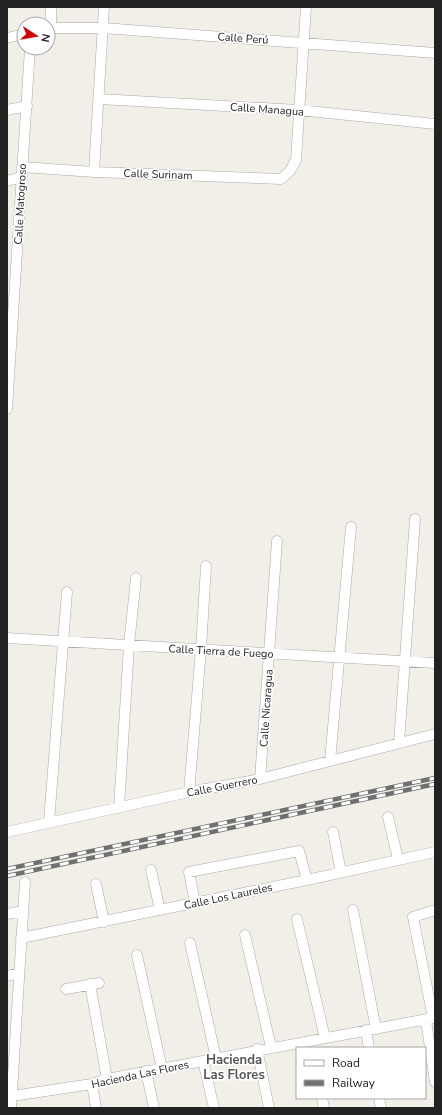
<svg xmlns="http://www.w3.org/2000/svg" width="442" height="1115" font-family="'Nunito Sans',sans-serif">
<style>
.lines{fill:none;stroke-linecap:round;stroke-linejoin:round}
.minor-casing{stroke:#a9a9a9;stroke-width:11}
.minor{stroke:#fff;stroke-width:10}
.rail-casing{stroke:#707070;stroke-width:4.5}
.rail{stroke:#fff;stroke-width:3;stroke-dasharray:9;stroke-linecap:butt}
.labels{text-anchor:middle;stroke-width:3.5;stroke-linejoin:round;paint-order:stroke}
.street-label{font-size:11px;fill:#222;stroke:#fff}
.quarter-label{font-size:13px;font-weight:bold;fill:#555;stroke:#fff}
</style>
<rect width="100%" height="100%" fill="#f2efe9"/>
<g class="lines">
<defs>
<path id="minor" d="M 48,28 L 103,28 L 435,53
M 51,28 L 51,7
M 7,38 L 24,34
M 99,99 L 299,110 L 435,124
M 7,110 L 27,106
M 22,167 L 94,172 L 281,179 L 290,171 L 296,160 L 306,7
M 94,172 L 104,7
M 7,181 L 21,177
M 7,409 L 30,48
M 7,638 L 435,663
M 399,743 L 415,519
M 330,761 L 351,527
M 260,779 L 277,541
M 189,792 L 201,649 L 206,566
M 119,808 L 129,645 L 136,578
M 388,817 L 398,859
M 49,822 L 67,592
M 7,832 L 189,792 L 260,779 L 435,734
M 333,832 L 341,872
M 151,870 L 160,910
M 96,884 L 104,922
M 195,903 L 189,872 L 299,851 L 307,880
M 353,910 L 376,1029
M 7,914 L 23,911
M 297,919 L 325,1038
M 245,935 L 271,1047
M 21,938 L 307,880 L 435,852
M 190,943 L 216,1058
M 137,955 L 162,1069
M 7,976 L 19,973
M 90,984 L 107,1079
M 66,989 L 99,983
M 426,1020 L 435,1082
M 366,1030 L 369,1048
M 257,1049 L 269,1108
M 203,1061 L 214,1108
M 146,1071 L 154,1108
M 92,1084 L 96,1108
M 12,1096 L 92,1084 L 107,1079 L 433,1018 L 413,917 L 432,911
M 322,1098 L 324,1108
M 379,1098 L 381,1108
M 11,1108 L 25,882"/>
</defs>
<!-- minor casing -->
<use href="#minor" class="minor-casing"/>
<!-- minor -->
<use href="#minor" class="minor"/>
<defs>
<path id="rail" d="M 7,869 L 435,778
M 7,876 L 435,784"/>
</defs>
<!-- rail casing -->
<use href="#rail" class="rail-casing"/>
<!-- rail -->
<use href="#rail" class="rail"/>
</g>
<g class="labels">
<!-- street labels -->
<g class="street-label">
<text transform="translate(243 38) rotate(4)" y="4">Calle Perú</text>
<text transform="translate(267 109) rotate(4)" y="4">Calle Managua</text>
<text transform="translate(158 174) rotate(2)" y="4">Calle Surinam</text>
<text transform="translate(20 204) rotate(-87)" y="4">Calle Matogroso</text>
<text transform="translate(221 651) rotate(3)" y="4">Calle Tierra de Fuego</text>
<text transform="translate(266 708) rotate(-86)" y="4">Calle Nicaragua</text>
<text transform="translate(222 786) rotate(-11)" y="4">Calle Guerrero</text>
<text transform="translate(228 896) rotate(-12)" y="4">Calle Los Laureles</text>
<text transform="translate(140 1074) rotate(-12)" y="4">Hacienda Las Flores</text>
</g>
<!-- quarter labels -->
<g class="quarter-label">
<text x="234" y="1064">Hacienda<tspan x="234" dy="15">Las Flores</tspan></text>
</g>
</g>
<!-- border -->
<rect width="442" height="1115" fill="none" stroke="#222222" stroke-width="16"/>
<!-- legend -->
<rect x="296" y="1047" width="130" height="52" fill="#ffffff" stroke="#a7a7a7"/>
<rect x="304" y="1060" width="20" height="6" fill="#ffffff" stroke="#a7a7a7"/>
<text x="332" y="1067" font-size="12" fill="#222222">Road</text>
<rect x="304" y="1080" width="20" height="6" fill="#707070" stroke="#a7a7a7"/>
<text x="332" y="1087" font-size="12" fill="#222222">Railway</text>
<!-- north arrow -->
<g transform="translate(36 36) rotate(102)"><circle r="19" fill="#ffffff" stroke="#a7a7a7"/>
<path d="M0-3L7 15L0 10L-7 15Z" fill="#d40000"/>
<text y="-6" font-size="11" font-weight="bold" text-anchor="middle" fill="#222222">N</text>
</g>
</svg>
